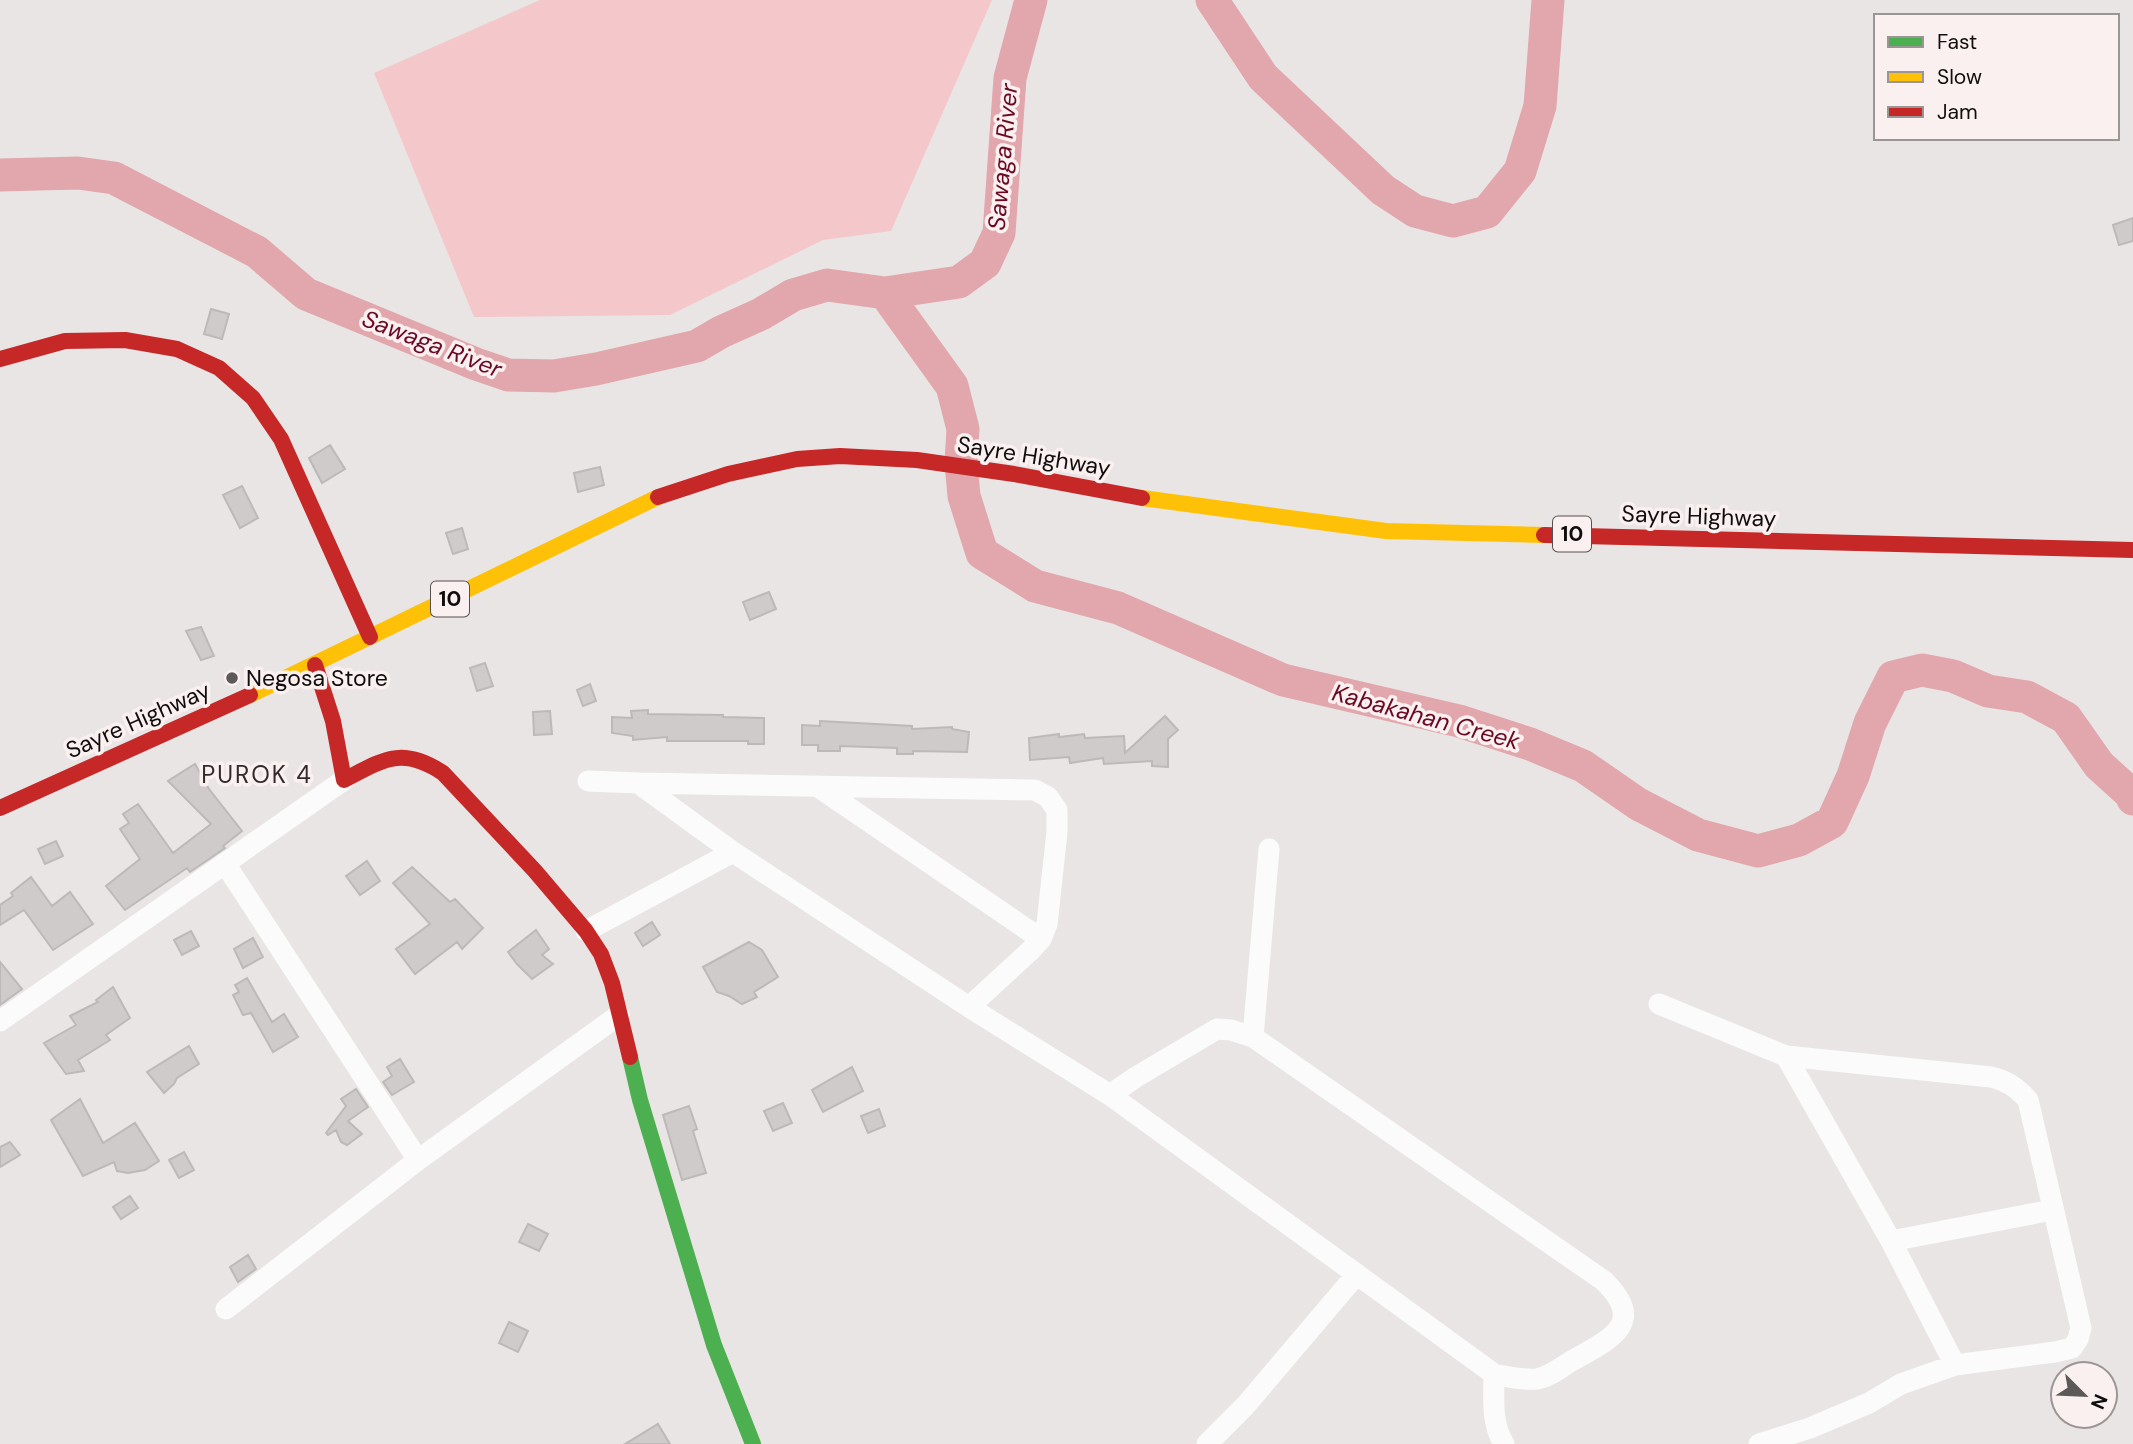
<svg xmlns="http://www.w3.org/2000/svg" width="2133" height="1444" font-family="'DM Sans',sans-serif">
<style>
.green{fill:#f4c7ca}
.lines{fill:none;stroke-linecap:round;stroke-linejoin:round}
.river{stroke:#e1a7ac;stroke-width:33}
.building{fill:#cfcbcb;stroke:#bdb9b9;stroke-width:2}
.street{stroke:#fcfbfb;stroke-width:21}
.fast{stroke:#4caf50;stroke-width:16}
.slow{stroke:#ffc107;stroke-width:16}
.jam{stroke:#c62828;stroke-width:16}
.poi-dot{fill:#5c5959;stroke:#faf0f0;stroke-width:2.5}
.labels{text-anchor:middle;stroke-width:7;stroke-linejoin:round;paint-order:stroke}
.shield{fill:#faf0f0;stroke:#565151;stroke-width:2}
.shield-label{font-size:21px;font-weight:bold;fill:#100d0d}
.street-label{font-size:23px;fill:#100d0d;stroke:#faf0f0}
.poi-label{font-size:23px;fill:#100d0d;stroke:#faf0f0;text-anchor:start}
.water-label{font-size:24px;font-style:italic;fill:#6a0923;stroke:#faf0f0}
.neighbourhood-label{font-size:24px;letter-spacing:2px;fill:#322a2b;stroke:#faf0f0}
</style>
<rect width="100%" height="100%" fill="#eae5e5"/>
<!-- green -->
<path class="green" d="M 540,0 L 992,0 L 891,231 L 823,240 L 670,315 L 474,317 L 374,73 Z"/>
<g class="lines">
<!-- river -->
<path class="river" d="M 1212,0 L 1263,77 L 1383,190 L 1415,211 L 1453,221 L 1487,212 L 1520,171 L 1540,106 L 1548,0
M 0,175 L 78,173 L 114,178 L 257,252 L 306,294 L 476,364 L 508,375 L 554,376 L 596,369 L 697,346 L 721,332 L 761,314 L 793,295 L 827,285 L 885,293 L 959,282 L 985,263 L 999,233 L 1010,78 L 1031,0
M 885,293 L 952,386 L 963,429 L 961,463 L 964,496 L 982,553 L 1035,586 L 1118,608 L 1283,680 L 1459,721 L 1530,744 L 1583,766 L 1638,804 L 1698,835 L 1758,851 L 1799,840 L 1832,822 L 1853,776 L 1870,723 L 1893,677 L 1922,670 L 1953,676 L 1988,691 L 2027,697 L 2066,718 L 2099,765 L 2131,794 L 2133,799"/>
</g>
<!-- building -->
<path class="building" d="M 2133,218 L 2133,241 L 2119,245 L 2113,225 Z
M 211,309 L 229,314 L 222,339 L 204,334 Z
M 330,445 L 345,469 L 322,483 L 309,458 Z
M 600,467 L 604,485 L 578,492 L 574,473 Z
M 242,486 L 258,518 L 240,528 L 223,495 Z
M 462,528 L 468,549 L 453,554 L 446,533 Z
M 769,592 L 776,609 L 750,620 L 743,602 Z
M 201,627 L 214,656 L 201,660 L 186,631 Z
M 485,663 L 493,686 L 477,691 L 470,668 Z
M 590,684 L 596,701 L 583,706 L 577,690 Z
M 648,710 L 648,714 L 723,715 L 723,717 L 764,718 L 764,744 L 748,744 L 748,741 L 667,741 L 667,737 L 633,740 L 633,736 L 612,733 L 612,717 L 632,718 L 631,711 Z
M 550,711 L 552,734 L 534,735 L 533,712 Z
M 1165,716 L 1178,730 L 1168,739 L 1168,767 L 1152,766 L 1152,761 L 1104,764 L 1103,758 L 1070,763 L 1069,757 L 1030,760 L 1029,738 L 1059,734 L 1059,737 L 1084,734 L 1085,738 L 1124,736 L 1125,753 Z
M 820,721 L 912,726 L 912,729 L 952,727 L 952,729 L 969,732 L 967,752 L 913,751 L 913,754 L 897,754 L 897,748 L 840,746 L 840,751 L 818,751 L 818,745 L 802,745 L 802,725 L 820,726 Z
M 195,764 L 209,789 L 242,831 L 223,846 L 225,848 L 190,872 L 187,868 L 125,910 L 106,886 L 140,859 L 120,829 L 129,823 L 123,814 L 138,804 L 173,853 L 211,824 L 168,781 Z
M 56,841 L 63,856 L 45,864 L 38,849 Z
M 367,861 L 380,881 L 360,895 L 346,876 Z
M 412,867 L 450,902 L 455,899 L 483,928 L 462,949 L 457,942 L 415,974 L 396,949 L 430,924 L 393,883 Z
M 31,877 L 52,906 L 70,892 L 93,924 L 53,950 L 24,910 L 0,925 L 0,905 L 13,896 L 11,893 Z
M 652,922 L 660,935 L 643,946 L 635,933 Z
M 536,930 L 549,949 L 542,955 L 553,964 L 532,979 L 517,964 L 508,952 Z
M 191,931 L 199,946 L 182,955 L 174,940 Z
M 253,938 L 263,957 L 243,968 L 234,949 Z
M 749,942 L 762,950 L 778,977 L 754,992 L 757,997 L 742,1004 L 729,996 L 717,992 L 703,967 Z
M 0,962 L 22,989 L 0,1005 Z
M 247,978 L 272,1022 L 284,1014 L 298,1037 L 273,1052 L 251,1013 L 243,1015 L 233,995 L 239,992 L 235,985 Z
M 113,987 L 130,1018 L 106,1035 L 110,1040 L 78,1060 L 84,1071 L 66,1074 L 44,1043 L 76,1025 L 70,1016 L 98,1002 L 96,1000 Z
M 189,1046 L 199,1064 L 177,1078 L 174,1084 L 164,1093 L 147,1072 Z
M 400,1059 L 414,1082 L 392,1095 L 383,1082 L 392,1076 L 387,1067 Z
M 852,1067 L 863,1091 L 823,1112 L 812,1090 Z
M 356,1089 L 368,1107 L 348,1121 L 362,1134 L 347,1145 L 341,1142 L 336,1130 L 328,1135 L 326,1133 L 346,1106 L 341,1099 Z
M 80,1099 L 103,1143 L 135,1123 L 159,1161 L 145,1170 L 128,1173 L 117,1171 L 114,1162 L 83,1176 L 51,1120 Z
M 783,1103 L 792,1123 L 773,1131 L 764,1111 Z
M 689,1106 L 697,1129 L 693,1131 L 706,1173 L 682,1180 L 663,1115 Z
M 879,1109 L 885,1126 L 868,1133 L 861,1116 Z
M 10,1142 L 20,1155 L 0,1167 L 0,1147 Z
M 184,1152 L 194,1170 L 179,1178 L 169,1160 Z
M 130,1196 L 138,1208 L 121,1219 L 113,1207 Z
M 528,1224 L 548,1234 L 539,1251 L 519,1242 Z
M 248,1255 L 256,1269 L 238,1282 L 230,1267 Z
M 509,1322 L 528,1331 L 518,1352 L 499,1343 Z
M 658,1424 L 670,1444 L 625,1444 Z"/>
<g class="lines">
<!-- street -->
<path class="street" d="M 638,783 L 1035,790 L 1048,797 L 1057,810 L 1057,832 L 1047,924 L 1041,939 L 1031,950 L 969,1007
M 817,786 L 1041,939
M 733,852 L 969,1007 L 1110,1095
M 226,865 L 418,1160
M 586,931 L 733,852 L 638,783 L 588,781
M 1659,1004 L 1786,1056 L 1991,1077 C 2008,1081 2017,1088 2028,1100 L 2081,1328 L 2078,1339 L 2072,1348 L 2055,1352 L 1955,1365 L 1901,1384 L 1869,1403 L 1810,1428 L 1759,1444
M 0,1021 L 344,780
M 1217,1029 L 1231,1030 L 1253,1037 L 1604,1281 C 1646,1322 1613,1338 1575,1359 C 1564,1365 1550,1377 1537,1379 C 1521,1380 1509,1377 1494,1374 L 1110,1095 L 1136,1077 Z
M 1253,1037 L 1269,849
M 1786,1056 L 1891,1241 L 1955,1365
M 1891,1241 L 2052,1210
M 226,1309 L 418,1160 L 619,1015
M 1494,1374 C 1494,1398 1491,1423 1504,1444
M 1207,1444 L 1245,1406 L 1357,1274"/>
<!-- fast -->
<path class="fast" d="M 630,1057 L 640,1100 L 714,1345 L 753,1444"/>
<!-- slow -->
<path class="slow" d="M 1142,498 L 1386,531 L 1544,535
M 250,695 L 658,497"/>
<!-- jam -->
<path class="jam" d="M 0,359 L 65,341 L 125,340 L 177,349 L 219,368 L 253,398 L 281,439 L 370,637
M 658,497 L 728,474 L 797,459 L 840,456 L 917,460 L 1014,474 L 1142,498
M 1544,535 L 2133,550
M 315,665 L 333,721 L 344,780 C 384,759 402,746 443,773 L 535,871 L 586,931 L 601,954 L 612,983 L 630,1057
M 0,808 L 250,695"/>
</g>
<!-- markers -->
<circle class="poi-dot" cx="232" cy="678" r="7"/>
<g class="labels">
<!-- shield labels -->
<g class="shield">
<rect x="1553" y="516.5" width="38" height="35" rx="5"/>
<rect x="431" y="581.5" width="38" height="35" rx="5"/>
</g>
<g class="shield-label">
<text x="1572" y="541">10</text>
<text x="450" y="606">10</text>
</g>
<!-- street labels -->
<g class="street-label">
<text transform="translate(1034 456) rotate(9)" y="8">Sayre Highway</text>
<text transform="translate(1699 516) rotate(2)" y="8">Sayre Highway</text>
<text transform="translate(138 720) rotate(-24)" y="8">Sayre Highway</text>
</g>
<!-- poi labels -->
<g class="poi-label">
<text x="246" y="686">Negosa Store</text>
</g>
<!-- water labels -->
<g class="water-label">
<text transform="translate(1003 157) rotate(-85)" y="8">Sawaga River</text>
<text transform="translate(432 344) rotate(21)" y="8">Sawaga River</text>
<text transform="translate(1426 717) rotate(15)" y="8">Kabakahan Creek</text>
</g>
<!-- neighbourhood labels -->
<g class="neighbourhood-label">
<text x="257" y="783">PUROK 4</text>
</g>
</g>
<!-- legend -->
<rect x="1874" y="14" width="245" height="126" fill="#faf0f0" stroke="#9c9595" stroke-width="2"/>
<rect x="1888" y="37" width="35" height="10" fill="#4caf50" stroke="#9c9595" stroke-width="2"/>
<text x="1937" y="49" font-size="21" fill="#100d0d">Fast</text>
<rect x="1888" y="72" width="35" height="10" fill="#ffc107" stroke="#9c9595" stroke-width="2"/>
<text x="1937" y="84" font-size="21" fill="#100d0d">Slow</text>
<rect x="1888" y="107" width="35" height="10" fill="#c62828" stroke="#9c9595" stroke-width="2"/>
<text x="1937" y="119" font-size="21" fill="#100d0d">Jam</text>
<!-- north arrow -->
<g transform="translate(2084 1395) rotate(114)"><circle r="33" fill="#faf0f0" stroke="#9c9595" stroke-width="2"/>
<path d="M0-5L12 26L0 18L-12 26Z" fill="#5c5959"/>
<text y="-10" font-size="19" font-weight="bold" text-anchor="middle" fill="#100d0d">N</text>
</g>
</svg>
